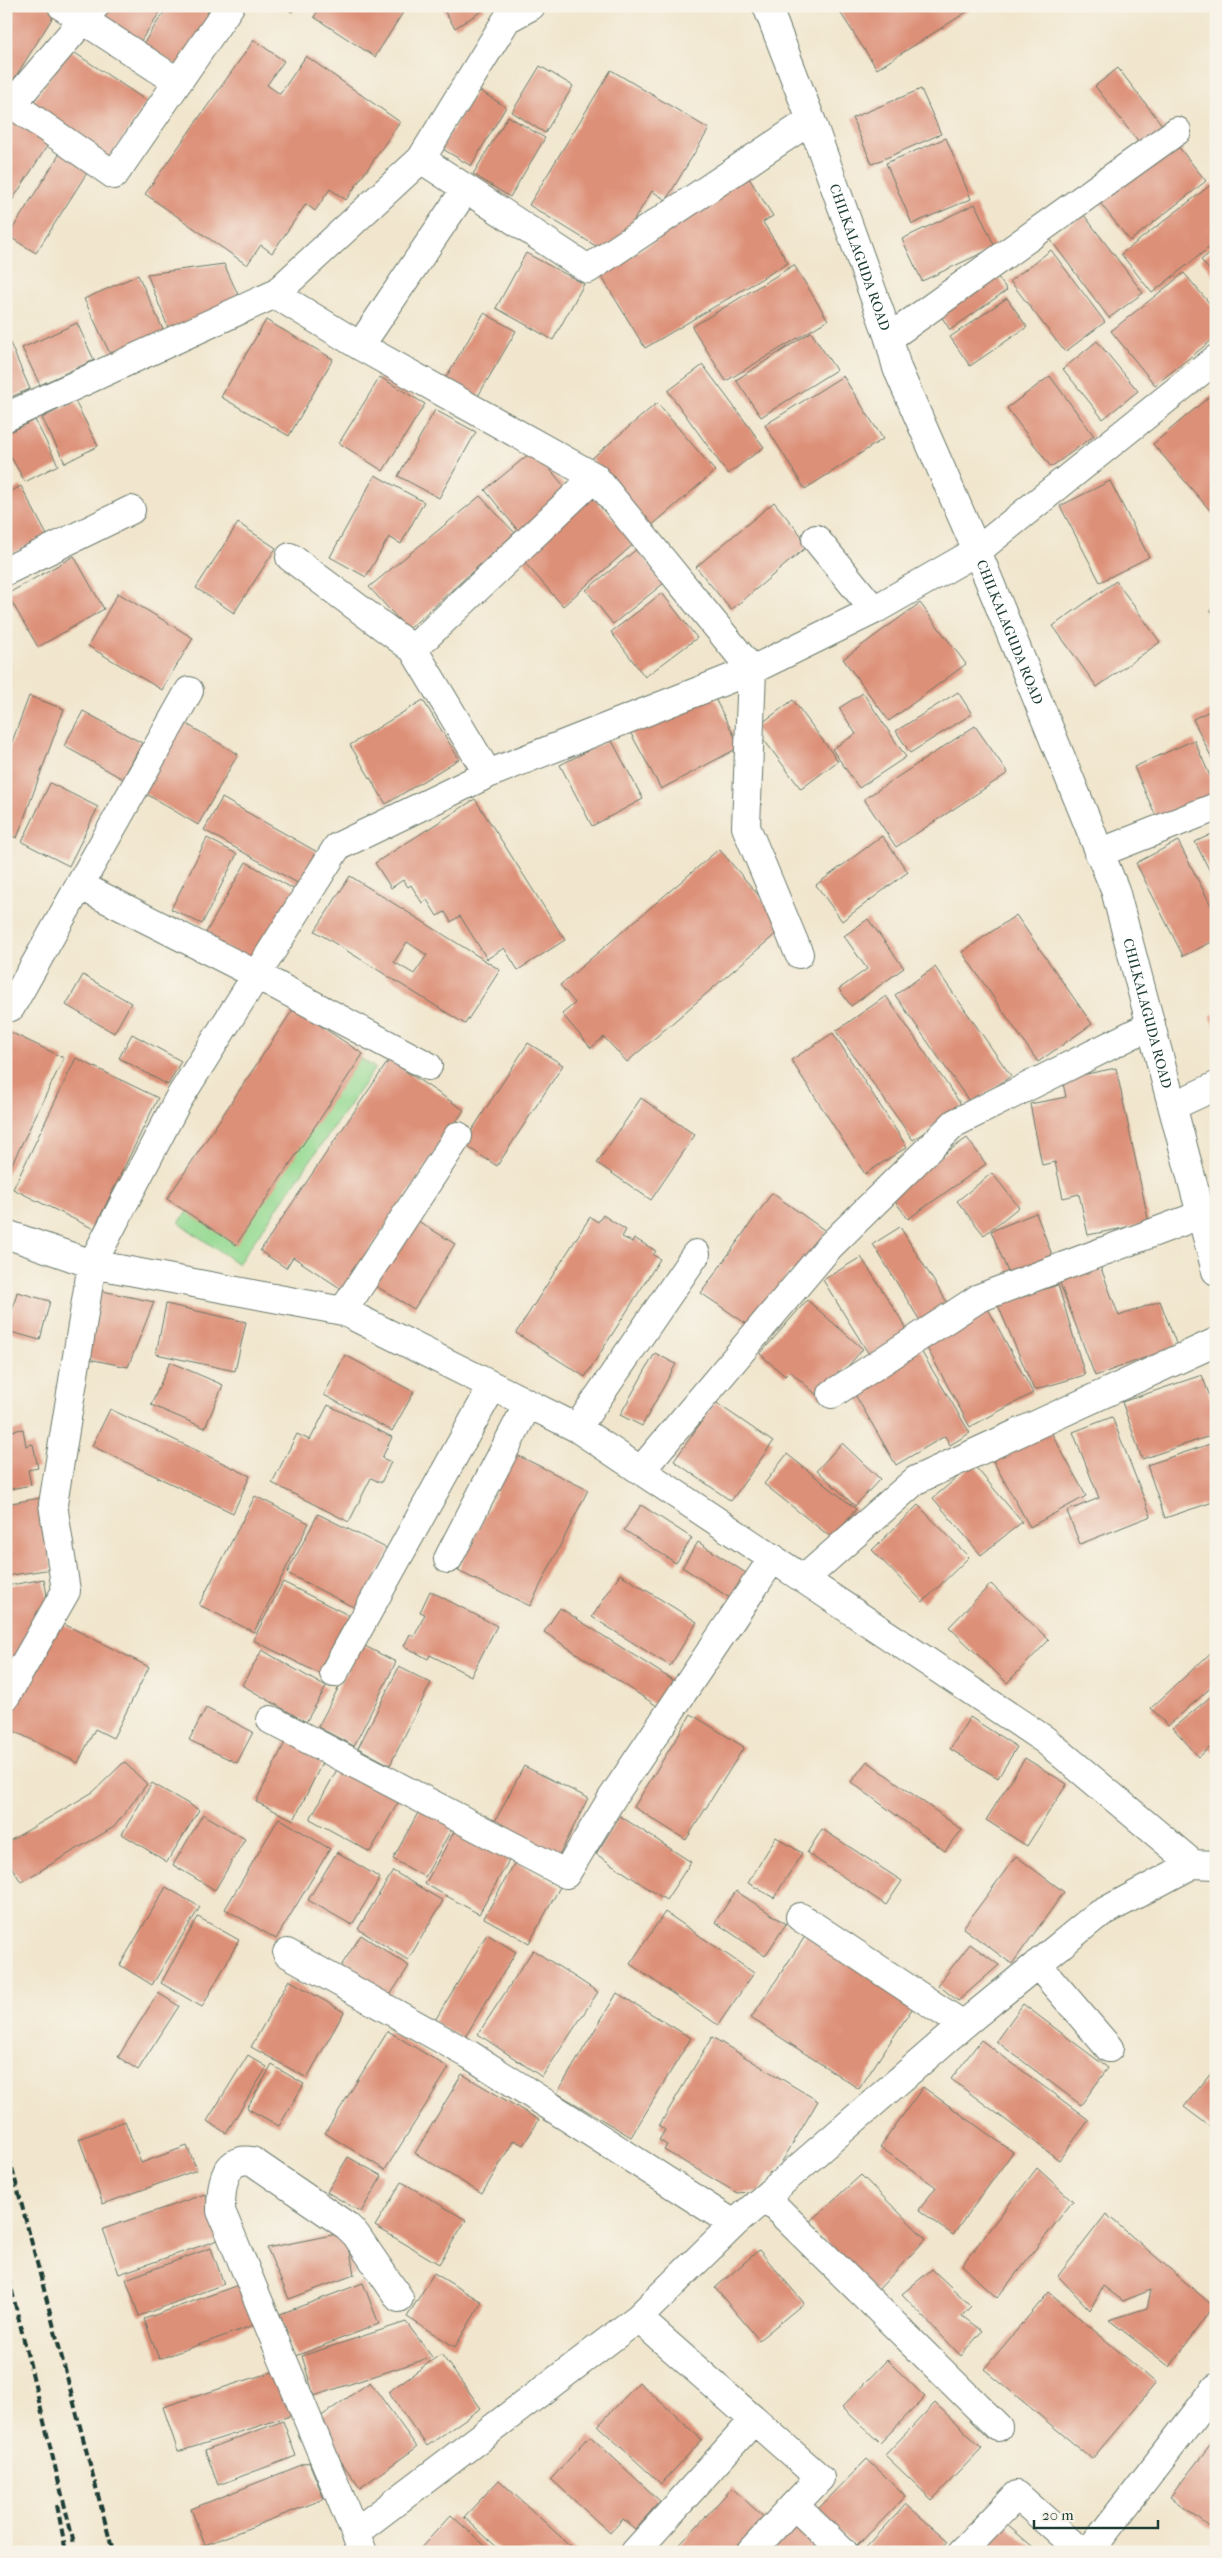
<svg xmlns="http://www.w3.org/2000/svg" width="1222" height="2558" font-family="'IM FELL French Canon',serif">
<style>
.green{fill:#96da93;stroke:#5a8c64}
.building{fill:#dd9078;fill-rule:evenodd}
.lines{fill:none;stroke-linecap:round;stroke-linejoin:round}
.minor-casing{stroke:#68786a;stroke-width:30}
.secondary-casing{stroke:#68786a;stroke-width:30}
.minor{stroke:#fff;stroke-width:28}
.secondary{stroke:#fff;stroke-width:28}
.rail{stroke:#1f3d34;stroke-width:4;stroke-dasharray:8 4;stroke-linecap:butt}
.labels{text-anchor:middle;stroke-width:4.5;stroke-linejoin:round;paint-order:stroke}
.street-label{font-size:14px;fill:#1f3d34;stroke:#f7f3e8}
</style>
<rect width="100%" height="100%" fill="#f7f3e8"/>
<filter id="ink" filterUnits="userSpaceOnUse"><feTurbulence type="fractalNoise" baseFrequency=".02" numOctaves="2"/><feDisplacementMap in="SourceGraphic" scale="10" xChannelSelector="R" yChannelSelector="G"/><feConvolveMatrix kernelMatrix="1 2 1 2 8 2 1 2 1" color-interpolation-filters="sRGB"/></filter>
<filter id="wash" filterUnits="userSpaceOnUse"><feTurbulence type="fractalNoise" baseFrequency=".0096" numOctaves="4" result="noise"/><feDisplacementMap in="SourceGraphic" scale="20" xChannelSelector="R" yChannelSelector="G"/><feGaussianBlur stdDeviation="1.12" result="paint"/><feColorMatrix in="noise" values="0 0 0 0 0 0 0 0 0 0 0 0 0 0 0 0 0 1.4 0 .05"/><feComposite in="paint" operator="in"/></filter>
<g filter="url(#wash)">
<rect width="100%" height="100%" fill="#f1e6cd"/>
<!-- green -->
<path class="green" d="M 315,1027 L 375,1068 L 238,1264 L 179,1223 Z"/>
<g id="blocks">
<!-- building -->
<path class="building" d="M 6,6 L 47,6 L 56,12 L 6,92 Z
M 111,6 L 164,6 L 140,42 L 104,17 Z
M 168,6 L 222,6 L 181,68 L 143,44 Z
M 282,6 L 295,6 L 292,12 Z
M 321,6 L 407,6 L 375,57 L 314,17 Z
M 441,6 L 483,6 L 485,9 L 455,28 Z
M 836,6 L 976,6 L 877,69 Z
M 254,40 L 284,61 L 267,85 L 280,94 L 306,56 L 400,122 L 346,200 L 330,189 L 315,211 L 306,204 L 272,253 L 261,245 L 247,265 L 145,194 Z
M 69,49 L 147,101 L 107,162 L 28,110 Z
M 540,66 L 573,86 L 545,133 L 512,112 Z
M 1118,68 L 1166,130 L 1143,148 L 1095,86 Z
M 611,70 L 709,129 L 666,200 L 652,191 L 629,228 L 604,251 L 529,205 Z
M 477,89 L 506,107 L 471,166 L 441,148 Z
M 921,89 L 941,134 L 872,164 L 852,118 Z
M 6,111 L 51,140 L 6,210 Z
M 508,116 L 545,138 L 510,197 L 473,174 Z
M 946,138 L 971,199 L 912,224 L 886,163 Z
M 1173,140 L 1206,181 L 1130,241 L 1097,199 Z
M 62,150 L 90,168 L 36,253 L 8,236 Z
M 747,175 L 773,216 L 763,222 L 788,263 L 645,348 L 600,274 L 659,239 L 654,231 Z
M 1212,184 L 1216,189 L 1216,242 L 1152,293 L 1121,254 Z
M 975,204 L 995,247 L 922,281 L 902,239 Z
M 1084,215 L 1143,293 L 1109,318 L 1050,239 Z
M 1216,248 L 1216,278 L 1201,260 Z
M 1051,250 L 1105,322 L 1065,352 L 1010,281 Z
M 526,253 L 584,284 L 553,340 L 496,308 Z
M 224,264 L 240,299 L 169,330 L 147,274 Z
M 794,265 L 828,320 L 726,381 L 692,327 Z
M 991,267 L 1007,290 L 950,330 L 934,305 Z
M 1184,273 L 1216,311 L 1216,337 L 1155,385 L 1111,331 Z
M 138,275 L 166,336 L 113,360 L 84,299 Z
M 1007,298 L 1027,327 L 970,366 L 950,337 Z
M 484,313 L 516,331 L 474,403 L 442,384 Z
M 266,320 L 333,359 L 289,436 L 221,397 Z
M 77,323 L 94,360 L 40,385 L 22,348 Z
M 811,332 L 836,370 L 761,417 L 736,380 Z
M 6,334 L 30,389 L 6,399 Z
M 1097,341 L 1138,391 L 1103,419 L 1063,369 Z
M 703,365 L 764,447 L 728,474 L 668,391 Z
M 843,376 L 883,439 L 805,489 L 765,425 Z
M 1050,376 L 1094,436 L 1051,467 L 1007,408 Z
M 380,377 L 425,404 L 383,471 L 339,443 Z
M 1216,391 L 1216,514 L 1214,515 L 1153,444 Z
M 75,401 L 98,446 L 65,463 L 42,418 Z
M 657,403 L 715,471 L 649,528 L 591,459 Z
M 435,410 L 476,432 L 439,498 L 398,476 Z
M 35,420 L 58,465 L 25,482 L 6,448 L 6,434 Z
M 534,450 L 569,492 L 520,533 L 485,490 Z
M 375,475 L 424,502 L 401,544 L 389,537 L 366,577 L 330,557 Z
M 1110,481 L 1149,557 L 1100,582 L 1060,506 Z
M 21,486 L 47,535 L 6,557 L 6,494 Z
M 588,492 L 635,543 L 563,606 L 518,555 Z
M 480,496 L 515,533 L 408,630 L 369,587 Z
M 774,502 L 809,545 L 731,610 L 696,567 Z
M 238,523 L 276,548 L 234,613 L 196,588 Z
M 637,549 L 664,583 L 613,624 L 586,590 Z
M 74,556 L 104,609 L 38,647 L 7,594 Z
M 1116,581 L 1160,642 L 1097,687 L 1053,626 Z
M 118,593 L 193,638 L 162,690 L 88,646 Z
M 662,593 L 697,638 L 645,677 L 611,632 Z
M 920,603 L 966,664 L 889,721 L 843,659 Z
M 1216,605 L 1216,617 L 1210,610 Z
M 709,687 L 740,747 L 661,789 L 629,730 Z
M 958,692 L 972,714 L 910,753 L 896,731 Z
M 863,693 L 906,757 L 859,788 L 832,749 L 856,734 L 839,708 Z
M 29,696 L 64,709 L 17,838 L 6,834 L 6,758 Z
M 423,700 L 459,759 L 386,804 L 350,745 Z
M 793,700 L 838,761 L 801,789 L 755,728 Z
M 1216,708 L 1216,767 L 1193,719 Z
M 83,711 L 142,743 L 123,779 L 64,746 Z
M 183,722 L 238,754 L 198,825 L 143,792 Z
M 975,726 L 1008,773 L 896,847 L 864,799 Z
M 611,739 L 643,799 L 592,826 L 560,765 Z
M 1194,740 L 1216,789 L 1216,799 L 1159,823 L 1134,767 Z
M 50,783 L 98,807 L 69,866 L 22,842 Z
M 222,798 L 319,853 L 301,885 L 204,830 Z
M 475,799 L 565,940 L 518,970 L 504,948 L 487,959 L 460,916 L 451,922 L 445,912 L 437,916 L 427,900 L 422,903 L 411,885 L 408,887 L 403,880 L 391,888 L 375,863 Z
M 1216,832 L 1216,883 L 1195,842 Z
M 882,836 L 908,872 L 842,921 L 816,885 Z
M 207,838 L 237,854 L 202,924 L 171,909 Z
M 1178,841 L 1216,915 L 1216,940 L 1183,956 L 1136,863 Z
M 719,849 L 785,926 L 627,1062 L 604,1037 L 591,1048 L 562,1014 L 575,1003 L 560,985 Z
M 246,862 L 297,891 L 255,964 L 204,936 Z
M 350,876 L 500,970 L 465,1024 L 315,931 ZM 407,942 L 427,955 L 414,974 L 394,962 Z
M 1016,915 L 1092,1024 L 1038,1062 L 962,952 Z
M 868,919 L 904,968 L 851,1006 L 839,989 L 867,969 L 844,936 Z
M 935,967 L 1011,1076 L 971,1104 L 895,995 Z
M 83,975 L 131,1003 L 114,1033 L 66,1005 Z
M 886,996 L 962,1106 L 913,1140 L 836,1031 Z
M 294,1008 L 363,1054 L 236,1245 L 167,1199 Z
M 1216,1013 L 1216,1029 L 1210,1016 Z
M 6,1030 L 64,1058 L 6,1176 Z
M 833,1033 L 907,1147 L 865,1174 L 791,1060 Z
M 132,1034 L 181,1061 L 168,1085 L 119,1058 Z
M 528,1043 L 563,1065 L 497,1166 L 463,1144 Z
M 76,1058 L 158,1098 L 94,1229 L 13,1189 Z
M 389,1060 L 464,1110 L 343,1290 L 293,1257 L 286,1268 L 260,1251 Z
M 1116,1068 L 1149,1223 L 1088,1235 L 1079,1194 L 1063,1198 L 1055,1162 L 1042,1165 L 1030,1104 L 1066,1097 L 1062,1079 Z
M 641,1098 L 695,1135 L 651,1200 L 597,1163 Z
M 967,1138 L 986,1164 L 908,1219 L 889,1193 Z
M 992,1173 L 1019,1207 L 984,1235 L 957,1201 Z
M 772,1193 L 827,1232 L 798,1275 L 791,1270 L 751,1327 L 701,1293 Z
M 1036,1213 L 1054,1260 L 1010,1277 L 991,1231 Z
M 603,1215 L 626,1230 L 622,1237 L 632,1242 L 634,1238 L 656,1251 L 653,1255 L 660,1259 L 585,1377 L 516,1333 L 590,1217 L 598,1222 Z
M 415,1219 L 455,1244 L 414,1309 L 374,1285 Z
M 900,1227 L 950,1307 L 922,1324 L 873,1244 Z
M 861,1257 L 909,1332 L 870,1356 L 823,1280 Z
M 1099,1263 L 1119,1316 L 1160,1301 L 1177,1346 L 1095,1376 L 1058,1278 Z
M 1058,1285 L 1085,1375 L 1034,1390 L 997,1303 Z
M 98,1290 L 154,1302 L 128,1367 L 84,1358 Z
M 17,1292 L 50,1301 L 40,1340 L 7,1331 Z
M 807,1300 L 863,1349 L 820,1398 L 790,1371 L 785,1376 L 760,1354 Z
M 985,1303 L 1033,1393 L 970,1427 L 921,1337 Z
M 166,1304 L 246,1322 L 235,1371 L 156,1354 Z
M 918,1346 L 970,1433 L 950,1445 L 945,1436 L 896,1465 L 850,1386 Z
M 655,1353 L 676,1364 L 642,1426 L 620,1415 Z
M 345,1355 L 414,1392 L 392,1431 L 324,1395 Z
M 170,1362 L 223,1385 L 205,1428 L 151,1405 Z
M 1202,1375 L 1216,1413 L 1216,1434 L 1142,1459 L 1122,1402 Z
M 715,1402 L 773,1442 L 731,1501 L 674,1461 Z
M 328,1405 L 392,1437 L 382,1458 L 391,1462 L 381,1483 L 371,1478 L 349,1522 L 272,1483 L 297,1434 L 310,1440 Z
M 110,1409 L 250,1476 L 233,1513 L 92,1446 Z
M 1112,1417 L 1151,1516 L 1080,1544 L 1067,1511 L 1099,1498 L 1073,1432 Z
M 23,1429 L 26,1446 L 33,1444 L 38,1468 L 28,1470 L 31,1485 L 6,1490 L 6,1432 Z
M 1050,1430 L 1086,1496 L 1030,1527 L 993,1461 Z
M 1216,1442 L 1216,1501 L 1165,1518 L 1147,1465 Z
M 842,1443 L 880,1479 L 855,1506 L 817,1470 Z
M 515,1454 L 588,1490 L 530,1606 L 458,1571 Z
M 787,1454 L 856,1509 L 833,1539 L 764,1484 Z
M 973,1464 L 1022,1522 L 981,1555 L 933,1498 Z
M 255,1496 L 309,1523 L 254,1632 L 199,1605 Z
M 40,1498 L 52,1569 L 6,1576 L 6,1504 Z
M 641,1505 L 692,1538 L 676,1563 L 624,1530 Z
M 918,1505 L 969,1557 L 923,1602 L 872,1550 Z
M 318,1514 L 390,1550 L 359,1610 L 287,1573 Z
M 698,1542 L 749,1575 L 733,1600 L 682,1567 Z
M 620,1574 L 697,1622 L 670,1666 L 592,1617 Z
M 44,1579 L 49,1606 L 6,1686 L 6,1586 Z
M 283,1582 L 352,1617 L 322,1675 L 253,1640 Z
M 991,1584 L 1049,1640 L 1007,1683 L 949,1627 Z
M 430,1591 L 497,1626 L 471,1676 L 430,1655 L 428,1659 L 404,1646 L 410,1634 L 414,1637 L 425,1614 L 420,1612 Z
M 560,1608 L 674,1681 L 657,1706 L 544,1632 Z
M 58,1621 L 149,1667 L 113,1738 L 95,1729 L 78,1763 L 6,1727 L 6,1723 Z
M 361,1644 L 396,1662 L 354,1746 L 318,1727 Z
M 1216,1648 L 1216,1683 L 1168,1726 L 1151,1708 Z
M 262,1650 L 326,1687 L 306,1722 L 242,1685 Z
M 399,1667 L 431,1683 L 390,1765 L 358,1748 Z
M 1216,1692 L 1216,1755 L 1209,1748 L 1199,1757 L 1173,1728 Z
M 206,1708 L 253,1732 L 237,1763 L 189,1740 Z
M 691,1714 L 744,1747 L 686,1840 L 634,1807 Z
M 970,1717 L 1017,1747 L 998,1778 L 950,1749 Z
M 288,1736 L 326,1755 L 294,1820 L 256,1802 Z
M 1025,1758 L 1067,1784 L 1027,1846 L 986,1820 Z
M 867,1761 L 962,1830 L 945,1851 L 851,1782 Z
M 124,1762 L 147,1784 L 114,1827 L 21,1882 L 6,1858 L 6,1843 L 93,1792 Z
M 339,1766 L 400,1799 L 370,1852 L 310,1819 Z
M 524,1766 L 588,1798 L 558,1858 L 493,1825 Z
M 152,1783 L 199,1810 L 167,1862 L 122,1834 Z
M 421,1807 L 454,1825 L 425,1877 L 393,1859 Z
M 203,1814 L 245,1839 L 215,1890 L 173,1865 Z
M 620,1816 L 691,1862 L 666,1900 L 596,1854 Z
M 279,1818 L 330,1849 L 276,1939 L 225,1909 Z
M 458,1825 L 512,1855 L 479,1914 L 425,1884 Z
M 822,1829 L 902,1881 L 886,1905 L 807,1853 Z
M 776,1837 L 802,1853 L 774,1898 L 748,1883 Z
M 337,1852 L 380,1878 L 352,1925 L 308,1900 Z
M 1016,1856 L 1064,1892 L 1012,1964 L 963,1928 Z
M 515,1862 L 560,1887 L 529,1943 L 484,1918 Z
M 393,1871 L 443,1901 L 408,1960 L 358,1929 Z
M 166,1887 L 200,1907 L 152,1985 L 120,1965 Z
M 736,1891 L 786,1924 L 765,1956 L 715,1922 Z
M 665,1912 L 754,1973 L 718,2025 L 630,1964 Z
M 198,1917 L 239,1940 L 202,2007 L 161,1983 Z
M 808,1932 L 916,2003 L 859,2089 L 751,2018 Z
M 487,1934 L 516,1952 L 464,2039 L 434,2022 Z
M 361,1935 L 409,1966 L 387,2000 L 339,1969 Z
M 970,1944 L 999,1965 L 958,2001 L 938,1985 Z
M 533,1950 L 598,1992 L 542,2077 L 478,2034 Z
M 289,1980 L 344,2012 L 307,2078 L 251,2047 Z
M 158,1993 L 179,2006 L 138,2070 L 118,2057 Z
M 617,1993 L 691,2038 L 631,2137 L 557,2093 Z
M 1023,2004 L 1108,2068 L 1081,2105 L 996,2041 Z
M 388,2031 L 449,2068 L 385,2170 L 325,2133 Z
M 712,2037 L 818,2101 L 774,2175 L 770,2172 L 759,2191 L 737,2193 L 664,2150 L 667,2145 L 659,2140 L 665,2130 L 659,2126 Z
M 981,2040 L 1089,2120 L 1059,2160 L 951,2079 Z
M 248,2055 L 267,2067 L 226,2133 L 207,2121 Z
M 272,2065 L 304,2084 L 279,2126 L 247,2108 Z
M 1216,2067 L 1216,2131 L 1184,2107 Z
M 462,2074 L 539,2120 L 523,2145 L 514,2140 L 482,2194 L 415,2153 Z
M 923,2087 L 1013,2152 L 953,2235 L 919,2210 L 936,2187 L 880,2147 Z
M 125,2121 L 141,2163 L 187,2146 L 197,2170 L 103,2204 L 79,2139 Z
M 348,2157 L 382,2176 L 361,2212 L 327,2192 Z
M 1037,2168 L 1073,2201 L 997,2298 L 962,2265 Z
M 861,2175 L 926,2239 L 875,2293 L 808,2223 Z
M 402,2182 L 466,2220 L 439,2264 L 375,2226 Z
M 205,2194 L 221,2239 L 119,2274 L 103,2229 Z
M 1106,2214 L 1213,2306 L 1170,2367 L 1109,2320 L 1147,2308 L 1151,2290 L 1123,2301 L 1103,2286 L 1090,2310 L 1058,2276 Z
M 347,2232 L 354,2275 L 289,2299 L 267,2248 Z
M 211,2248 L 224,2284 L 139,2316 L 126,2279 Z
M 759,2250 L 804,2303 L 759,2340 L 715,2288 Z
M 932,2269 L 971,2306 L 962,2316 L 982,2331 L 961,2356 L 902,2294 Z
M 434,2273 L 482,2302 L 455,2347 L 407,2317 Z
M 363,2283 L 379,2324 L 296,2356 L 280,2314 Z
M 241,2284 L 257,2324 L 159,2359 L 144,2319 Z
M 1049,2292 L 1156,2383 L 1092,2459 L 984,2369 Z
M 406,2322 L 432,2357 L 314,2396 L 302,2356 Z
M 441,2354 L 481,2408 L 427,2446 L 388,2392 Z
M 887,2360 L 925,2397 L 880,2443 L 842,2407 Z
M 278,2370 L 293,2415 L 178,2452 L 163,2407 Z
M 370,2382 L 417,2447 L 360,2488 L 313,2422 Z
M 639,2382 L 702,2440 L 661,2484 L 598,2426 Z
M 935,2403 L 982,2448 L 932,2500 L 885,2455 Z
M 283,2421 L 296,2456 L 218,2485 L 205,2450 Z
M 590,2436 L 660,2501 L 635,2529 L 623,2519 L 610,2533 L 551,2479 Z
M 1213,2441 L 1216,2443 L 1216,2532 L 1170,2497 Z
M 867,2459 L 906,2496 L 856,2547 L 817,2510 Z
M 309,2462 L 324,2499 L 205,2545 L 191,2509 Z
M 499,2480 L 577,2552 L 502,2552 L 464,2517 Z
M 732,2488 L 769,2522 L 741,2552 L 673,2552 Z
M 906,2504 L 948,2541 L 939,2552 L 862,2552 Z
M 451,2515 L 492,2552 L 417,2552 Z
M 790,2515 L 831,2552 L 757,2552 Z
M 1006,2524 L 1039,2552 L 983,2552 Z"/>
</g>
</g>
<g filter="url(#ink)">
<use href="#blocks" fill-opacity="0" stroke="#68786a" stroke-width="1"/>
<g class="lines">
<defs>
<path id="minor" d="M 62,6 L 178,82
M 95,6 L 12,104 L 114,175 L 230,6
M 421,159 L 588,269 L 811,120
M 275,294 L 360,346 L 595,477 L 752,670 L 746,827 L 799,954
M 889,338 L 1177,131
M 360,346 L 465,190
M 6,417 L 275,294 L 421,159 L 507,19 L 531,6
M 816,539 L 874,610
M 290,557 L 413,649 L 488,774
M 6,571 L 131,510
M 413,649 L 595,477
M 1099,853 L 1216,807
M 81,886 L 257,975 L 428,1066
M 11,1007 L 189,691
M 1173,1106 L 1216,1086
M 6,1234 L 92,1264 L 343,1311 L 577,1428 L 1045,1740 L 1193,1864
M 343,1311 L 458,1136
M 832,1394 L 979,1298 L 1200,1215
M 577,1428 L 696,1254
M 642,1469 L 829,1247 L 955,1123 L 1151,1025
M 448,1559 L 528,1404
M 804,1579 L 916,1480 L 1216,1342
M 334,1673 L 492,1387
M 6,1696 L 66,1591 L 53,1504 L 92,1264 L 178,1100 L 337,847 L 488,774 L 752,670 L 874,610 L 977,551 L 1216,359
M 271,1720 L 566,1874 L 612,1798 L 773,1558
M 800,1917 L 963,2025
M 287,1953 L 470,2055 L 734,2224
M 1037,1964 L 1109,2048
M 765,2197 L 998,2427
M 638,2318 L 820,2478 L 794,2505 L 843,2552
M 356,2532 L 638,2318 L 734,2224 L 963,2025 L 1096,1916 L 1193,1864 L 1216,1865
M 363,2552 L 221,2211 C 221,2190 222,2156 252,2161 L 347,2226 L 356,2235 L 399,2298
M 635,2552 L 754,2420
M 751,2552 L 794,2505
M 962,2552 L 1017,2495 L 1081,2552
M 1089,2552 L 1216,2388"/>
<g id="secondary">
<path id="s1" d="M 767,6 L 811,120 L 889,338 L 897,368 L 977,551 L 1115,890 L 1216,1271"/>
</g>
</defs>
<!-- minor casing -->
<use href="#minor" class="minor-casing"/>
<!-- secondary casing -->
<use href="#secondary" class="secondary-casing"/>
<!-- minor -->
<use href="#minor" class="minor"/>
<!-- secondary -->
<use href="#secondary" class="secondary"/>
<!-- rail -->
<path class="rail" d="M 6,2145 L 113,2552
M 6,2267 L 76,2552
M 57,2505 L 66,2552"/>
</g>
</g>
<g class="labels">
<!-- street labels -->
<g class="street-label">
<text dy="5" stroke="none"><textPath href="#s1" startOffset="268">CHILKALAGUDA ROAD</textPath></text>
<text dy="5" stroke="none"><textPath href="#s1" startOffset="672">CHILKALAGUDA ROAD</textPath></text>
<text dy="5" stroke="none"><textPath href="#s1" startOffset="1078">CHILKALAGUDA ROAD</textPath></text>
</g>
</g>
<!-- margin -->
<rect width="1222" height="2558" fill="none" stroke="#f7f3e8" stroke-width="25"/>
<!-- scale -->
<path d="M1034 2520v8h124v-8" fill="none" stroke="#1f3d34" stroke-width="2.5"/>
<text x="1042" y="2520" font-size="15" fill="#1f3d34" stroke="#f7f3e8" stroke-width="4" paint-order="stroke">20 m</text>
</svg>
